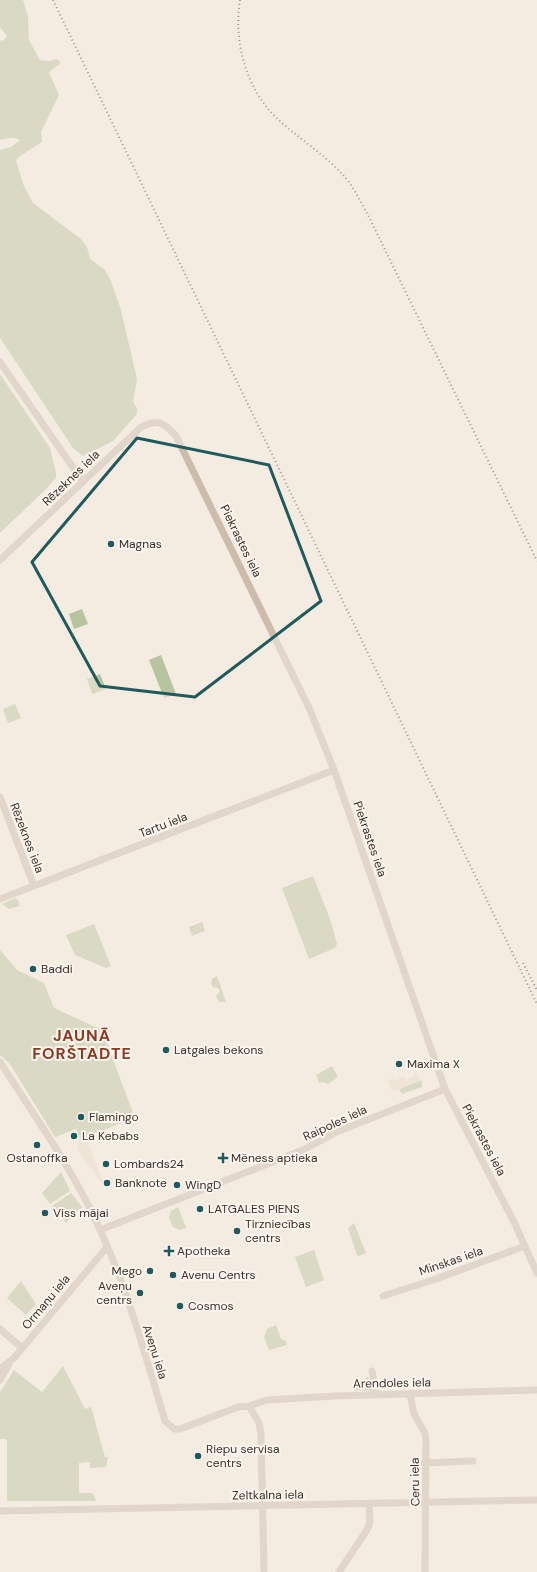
<svg xmlns="http://www.w3.org/2000/svg" width="537" height="1572" font-family="'DM Sans',sans-serif">
<style>
.green{fill:#b8c4a0}
.plaza{fill:#ecdcc8}
.lines{fill:none;stroke-linecap:round;stroke-linejoin:round}
.minor{stroke:#cdbbac;stroke-width:7}
.rail{stroke:#3b302b;stroke-width:2;stroke-dasharray:1 3;stroke-linecap:butt}
.marked{fill:none;stroke:#1f5a5e;stroke-width:3;stroke-linejoin:round}
.poi-dot{fill:#1f5a5e;stroke:#fbf5ee;stroke-width:1.5}
.labels{text-anchor:middle;stroke-width:4;stroke-linejoin:round;paint-order:stroke}
.street-label{font-size:12px;fill:#3b302b;stroke:#fbf5ee}
.poi-label{font-size:12px;fill:#3b302b;stroke:#fbf5ee;text-anchor:start}
.district-label{font-size:16px;font-weight:bold;letter-spacing:1px;fill:#8c3b22;stroke:#fbf5ee}
</style>
<rect width="100%" height="100%" fill="#f4ebe1"/>
<!-- green -->
<path class="green" d="M 0,0 L 23,0 L 28,17 L 29,40 L 40,60 L 49,61 L 57,59 L 61,63 L 49,72 L 59,95 L 41,132 L 42,142 L 20,156 L 16,160 L 23,184 L 33,203 L 81,239 L 87,247 L 90,259 L 105,270 L 111,281 L 121,310 L 137,379 L 133,402 L 137,408 L 137,414 L 113,441 L 83,456 L 73,448 L 0,338 L 0,150 L 11,147 L 20,140 C 14,136 7,138 0,140 L 0,40 L 3,41 L 7,36 L 0,27 Z
M 0,374 L 50,448 L 56,473 L 56,478 L 44,491 L 0,533 Z
M 82,609 L 88,624 L 74,629 L 69,614 Z
M 161,655 L 176,694 L 164,698 L 149,660 Z
M 100,674 L 106,689 L 92,694 L 87,679 Z
M 15,704 L 21,718 L 8,723 L 3,709 Z
M 313,876 L 330,919 L 337,944 L 335,948 L 309,959 L 282,888 Z
M 15,898 L 18,900 L 20,906 L 9,909 L 2,904 L 0,905 Z
M 202,922 L 205,931 L 192,936 L 189,927 Z
M 94,924 L 111,966 L 106,968 L 75,955 L 66,935 Z
M 0,950 L 17,970 L 44,983 L 54,1008 L 102,1030 L 135,1118 L 80,1139 L 76,1129 L 55,1137 L 10,1064 L 0,1055 Z
M 217,976 L 226,1002 L 219,1002 L 216,996 L 220,992 L 218,988 L 213,987 L 211,984 L 212,979 Z
M 332,1066 L 338,1077 L 328,1084 L 323,1082 L 319,1083 L 316,1075 Z
M 422,1080 L 422,1087 L 402,1094 L 399,1089 Z
M 61,1172 L 70,1191 L 50,1204 L 42,1193 Z
M 71,1193 L 82,1207 L 66,1223 L 52,1206 Z
M 178,1207 L 186,1228 L 180,1230 L 173,1227 L 169,1218 L 171,1211 Z
M 354,1223 L 366,1253 L 359,1256 L 357,1255 L 348,1228 Z
M 314,1250 L 324,1280 L 306,1287 L 295,1257 Z
M 21,1281 L 36,1304 L 26,1315 L 7,1298 Z
M 276,1325 L 281,1339 L 286,1341 L 287,1345 L 269,1350 L 264,1337 L 267,1329 Z
M 63,1366 L 85,1409 L 91,1407 L 105,1457 L 108,1457 L 106,1467 L 90,1468 L 90,1462 L 79,1463 L 79,1493 L 91,1493 L 94,1495 L 96,1501 L 7,1501 L 7,1442 L 6,1439 L 0,1439 L 0,1392 L 14,1370 L 42,1392 Z
M 368,1377 L 372,1389 L 371,1391 L 354,1390 L 355,1385 Z"/>
<!-- plaza -->
<path class="plaza" d="M 417,1072 L 420,1081 L 392,1092 L 388,1080 L 393,1078 L 394,1081 L 404,1077 L 406,1080 L 414,1076 L 413,1073 Z
M 89,1134 L 89,1136 L 95,1134 L 97,1138 L 88,1142 L 103,1182 L 101,1183 L 78,1150 L 77,1143 L 79,1139 Z"/>
<g class="lines">
<!-- minor -->
<path class="minor" d="M 0,362 L 83,482
M 0,560 L 140,428 C 156,418 164,422 176,436 L 310,710 L 334,770 L 445,1089 L 514,1222 L 537,1273
M 0,797 L 34,886
M 0,899 L 334,770
M 0,1062 C 33,1114 70,1165 96,1221 C 126,1284 145,1354 165,1421 L 174,1429 L 180,1429 L 238,1407 L 249,1406 L 259,1423 L 261,1434 L 264,1572
M 100,1230 L 303,1150 L 339,1131 L 445,1089
M 383,1296 L 436,1279 L 525,1246
M 0,1329 L 22,1348
M 0,1369 L 14,1358 L 107,1247
M 372,1371 L 376,1395
M 0,1380 L 9,1364
M 410,1394 L 414,1414 L 425,1433 L 426,1442 L 425,1572
M 249,1406 L 267,1400 L 335,1396 L 537,1390
M 424,1463 L 473,1461
M 0,1511 L 537,1500
M 339,1572 L 367,1530 L 370,1522 L 369,1504"/>
<!-- rail -->
<path class="rail" d="M 53,0 L 537,1004
M 240,0 C 233,43 247,93 281,122 C 301,140 325,155 343,175 C 354,187 361,203 369,217 L 537,561
M 523,963 L 537,990"/>
</g>
<!-- marked area -->
<path d="M0 0H537V1572H0ZM 137,438 L 269,465 L 321,601 L 195,697 L 100,686 L 32,562 Z" fill="#f4ebe1" fill-opacity=".55" fill-rule="evenodd"/>
<path class="marked" d="M 137,438 L 269,465 L 321,601 L 195,697 L 100,686 L 32,562 Z"/>
<!-- markers -->
<g class="poi-dot">
<circle cx="111" cy="544" r="4"/>
<circle cx="33" cy="969" r="4"/>
<circle cx="166" cy="1050" r="4"/>
<circle cx="399" cy="1064" r="4"/>
<circle cx="81" cy="1117" r="4"/>
<circle cx="74" cy="1136" r="4"/>
<circle cx="37" cy="1145" r="4"/>
<path d="M221 1152h4v4h4v4h-4v4h-4v-4h-4v-4h4z"/>
<circle cx="106" cy="1164" r="4"/>
<circle cx="107" cy="1183" r="4"/>
<circle cx="177" cy="1185" r="4"/>
<circle cx="200" cy="1209" r="4"/>
<circle cx="45" cy="1213" r="4"/>
<circle cx="237" cy="1231" r="4"/>
<path d="M167 1245h4v4h4v4h-4v4h-4v-4h-4v-4h4z"/>
<circle cx="150" cy="1271" r="4"/>
<circle cx="173" cy="1275" r="4"/>
<circle cx="140" cy="1293" r="4"/>
<circle cx="180" cy="1306" r="4"/>
<circle cx="198" cy="1456" r="4"/>
</g>
<g class="labels">
<!-- street labels -->
<g class="street-label">
<text transform="translate(71 478) rotate(-44)" y="4">Rēzeknes iela</text>
<text transform="translate(241 541) rotate(64)" y="4">Piekrastes iela</text>
<text transform="translate(163 825) rotate(-21)" y="4">Tartu iela</text>
<text transform="translate(27 838) rotate(69)" y="4">Rēzeknes iela</text>
<text transform="translate(370 839) rotate(71)" y="4">Piekrastes iela</text>
<text transform="translate(335 1123) rotate(-25)" y="4">Raipoles iela</text>
<text transform="translate(484 1140) rotate(62)" y="4">Piekrastes iela</text>
<text transform="translate(451 1261) rotate(-19)" y="4">Minskas iela</text>
<text transform="translate(46 1302) rotate(-50)" y="4">Ormaņu iela</text>
<text transform="translate(155 1352) rotate(72)" y="4">Aveņu iela</text>
<text transform="translate(392 1383) rotate(-1)" y="4">Arendoles iela</text>
<text transform="translate(415 1482) rotate(-91)" y="4">Ceru iela</text>
<text transform="translate(268 1495) rotate(-1)" y="4">Zeltkalna iela</text>
</g>
<!-- poi labels -->
<g class="poi-label">
<text x="119" y="548">Magnas</text>
<text x="41" y="973">Baddi</text>
<text x="174" y="1054">Latgales bekons</text>
<text x="407" y="1068">Maxima X</text>
<text x="89" y="1121">Flamingo</text>
<text x="82" y="1140">La Kebabs</text>
<text x="37" y="1162" text-anchor="middle">Ostanoffka</text>
<text x="231" y="1162">Mēness aptieka</text>
<text x="114" y="1168">Lombards24</text>
<text x="115" y="1187">Banknote</text>
<text x="185" y="1189">WingD</text>
<text x="208" y="1213">LATGALES PIENS</text>
<text x="53" y="1217">Viss mājai</text>
<text x="245" y="1228">Tirzniecības<tspan x="245" dy="14">centrs</tspan></text>
<text x="177" y="1255">Apotheka</text>
<text x="142" y="1275" text-anchor="end">Mego</text>
<text x="181" y="1279">Avenu Centrs</text>
<text x="132" y="1290" text-anchor="end">Aveņu<tspan x="132" dy="14">centrs</tspan></text>
<text x="188" y="1310">Cosmos</text>
<text x="206" y="1453">Riepu servisa<tspan x="206" dy="14">centrs</tspan></text>
</g>
<!-- district labels -->
<g class="district-label">
<text x="82" y="1041">JAUNĀ<tspan x="82" dy="18">FORŠTADTE</tspan></text>
</g>
</g>
</svg>
